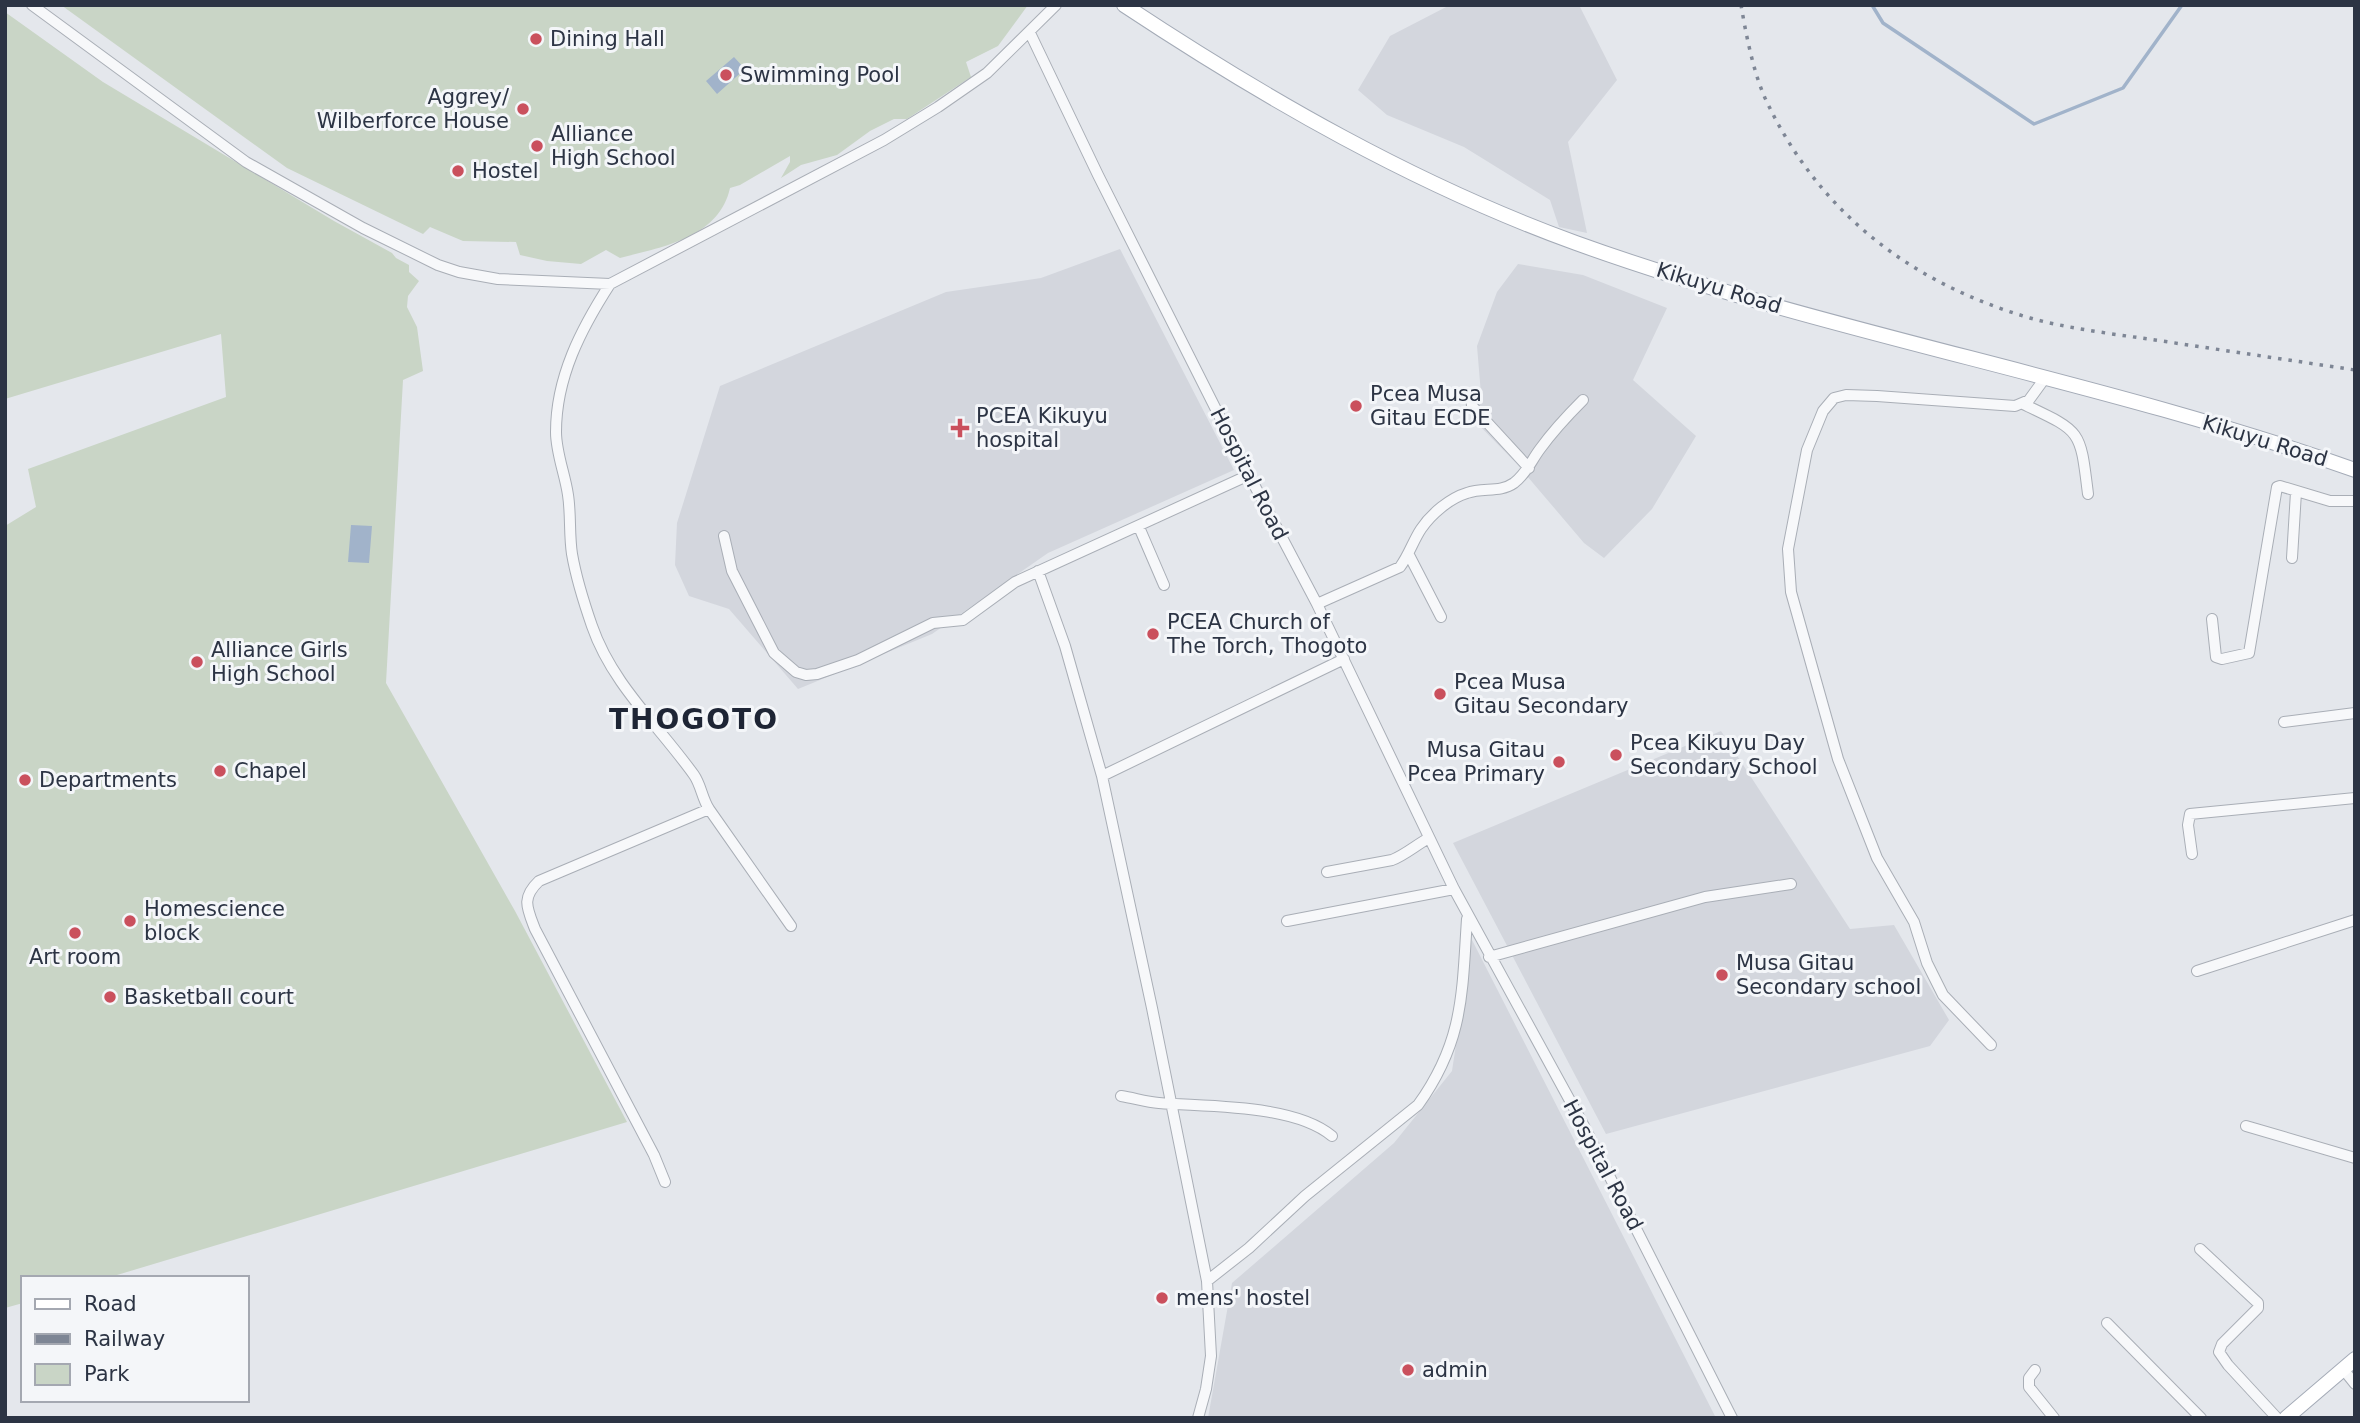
<svg xmlns="http://www.w3.org/2000/svg" width="2360" height="1423" font-family="'DejaVu Sans',sans-serif">
<style>
.built{fill:#d3d6dd}
.green{fill:#c9d5c6}
.water{fill:#a1b3ca}
.lines{fill:none;stroke-linecap:round;stroke-linejoin:round}
.stream{stroke:#a1b3ca;stroke-width:3.5}
.minor-casing{stroke:#a9aeb6;stroke-width:12}
.major-casing{stroke:#a4abb7;stroke-width:16}
.minor{stroke:#f7f8fa;stroke-width:10}
.major{stroke:#fff;stroke-width:14}
.rail{stroke:#7e8695;stroke-width:3.5;stroke-dasharray:3.5 7;stroke-linecap:butt}
.poi-dot{fill:#ca505d;stroke:#f4f6f9;stroke-width:2.5}
.labels{text-anchor:middle;stroke-width:6;stroke-linejoin:round;paint-order:stroke}
.poi-label{font-size:21px;fill:#2c3444;stroke:#f4f6f9;text-anchor:start}
.street-label{font-size:21px;fill:#2c3444;stroke:#f4f6f9}
.district-label{font-size:28px;font-weight:bold;letter-spacing:2px;fill:#1e2535;stroke:#f4f6f9}
</style>
<rect width="100%" height="100%" fill="#e4e7ec"/>
<!-- built -->
<path class="built" d="M 1450,5 L 1579,5 L 1617,80 L 1568,142 L 1587,233 L 1559,227 L 1550,200 L 1464,147 L 1387,115 L 1358,90 L 1390,36 Z
M 1120,249 L 1234,470 L 1048,553 L 932,634 L 798,689 L 729,609 L 689,596 L 675,565 L 677,523 L 720,386 L 946,292 L 1041,278 Z
M 1518,264 L 1583,275 L 1667,308 L 1633,380 L 1696,436 L 1652,509 L 1604,558 L 1584,543 L 1516,463 L 1472,418 L 1481,394 L 1477,346 L 1497,292 Z
M 1721,731 L 1850,929 L 1894,925 L 1949,1020 L 1930,1046 L 1606,1134 L 1453,843 Z
M 1472,940 L 1716,1418 L 1208,1418 L 1232,1283 L 1394,1143 L 1452,1071 Z"/>
<!-- green -->
<path class="green" d="M 61,5 L 1028,5 L 998,46 L 966,62 L 971,77 L 907,119 L 894,119 L 870,131 L 837,155 L 801,165 L 781,178 L 790,162 L 790,156 L 740,185 L 730,188 C 719,238 662,247 620,258 L 606,250 L 581,264 L 547,261 L 520,255 L 516,242 L 463,241 L 430,227 L 423,234 L 287,168 Z
M 5,12 L 103,82 L 334,221 L 392,253 L 396,258 L 409,265 L 409,272 L 419,281 L 408,296 L 407,307 L 417,327 L 423,371 L 403,380 L 386,683 L 515,911 L 627,1122 L 107,1278 L 23,1278 L 23,1303 L 5,1308 L 5,526 L 36,507 L 28,469 L 226,397 L 221,334 L 5,399 Z"/>
<!-- water -->
<path class="water" d="M 734,57 L 745,69 L 717,94 L 706,81 Z
M 351,525 L 372,526 L 369,563 L 348,562 Z"/>
<g class="lines">
<!-- stream -->
<path class="stream" d="M 1872,5 L 1883,23 L 2034,124 L 2123,88 L 2182,5"/>
<defs>
<path id="minor" d="M 32,5 L 246,162 L 363,228 L 438,265 L 459,272 L 498,279 L 610,284 L 884,140 L 938,107 L 987,73 L 1056,5
M 1030,33 L 1098,175 L 1249,475 L 1317,604 L 1454,889 L 1585,1128 L 1732,1418
M 610,284 C 581,329 556,377 556,432 C 556,453 565,474 568,495 C 571,514 569,535 572,554 C 576,577 584,603 592,626 C 612,684 659,726 694,775 C 701,785 702,798 709,809
M 1471,396 L 1472,406 L 1529,468
M 2023,404 C 2082,432 2080,429 2088,494
M 1139,527 L 1164,585
M 724,536 L 732,571 L 774,653 L 796,672 L 806,675 L 817,674 L 858,660 L 933,623 L 963,620 L 1015,582 L 1249,475
M 1409,555 L 1441,617
M 2292,558 L 2296,492
M 1038,571 L 1065,646 L 1102,776 L 1152,1008 L 1207,1281 L 1211,1356 L 1206,1389 L 1198,1418
M 1317,604 L 1400,567 C 1409,555 1413,541 1421,529 C 1431,514 1450,498 1467,493 C 1483,487 1500,493 1514,483 C 1527,473 1531,461 1540,449 C 1553,431 1568,415 1583,400
M 2212,619 L 2216,657 L 2222,659 L 2249,653 L 2277,487 L 2280,486 L 2330,501 L 2355,501
M 2284,722 L 2355,713
M 1102,776 L 1344,659
M 2192,854 L 2188,825 L 2190,814 L 2355,798
M 1327,872 L 1392,860 C 1405,855 1416,845 1429,838
M 1287,921 L 1454,889
M 1489,957 L 1705,897 L 1791,884
M 2197,971 L 2355,920
M 1991,1045 L 1943,995 L 1927,963 L 1914,922 L 1877,858 L 1838,759 L 1791,592 L 1788,549 L 1807,450 L 1823,411 L 1834,398 L 1846,395 L 1877,396 L 2015,406 L 2029,400 L 2045,378
M 1121,1096 C 1134,1098 1146,1102 1159,1103 C 1207,1107 1294,1104 1332,1136
M 2246,1126 L 2355,1158
M 665,1182 L 654,1155 L 535,929 C 527,908 521,898 539,881 L 709,809 L 791,926
M 2200,1249 L 2258,1303 L 2258,1308 L 2222,1344 L 2219,1352 L 2228,1365 L 2277,1418
M 1207,1281 L 1249,1248 L 1305,1196 L 1418,1105 C 1464,1041 1462,993 1467,919
M 2107,1323 L 2201,1418
M 2343,1369 L 2355,1384
M 2035,1370 L 2029,1378 L 2029,1387 L 2054,1418"/>
<path id="major" d="M 1124,5 C 1266,99 1416,185 1576,243 C 1831,335 2100,379 2355,470
M 2286,1418 L 2355,1359"/>
</defs>
<!-- minor casing -->
<use href="#minor" class="minor-casing"/>
<!-- major casing -->
<use href="#major" class="major-casing"/>
<!-- minor -->
<use href="#minor" class="minor"/>
<!-- major -->
<use href="#major" class="major"/>
<!-- rail -->
<path class="rail" d="M 1741,5 C 1746,34 1753,71 1765,98 C 1818,212 1910,283 2030,318 C 2070,329 2114,334 2155,340 C 2222,350 2288,360 2355,370"/>
</g>
<!-- markers -->
<g class="poi-dot">
<circle cx="536" cy="39" r="7"/>
<circle cx="726" cy="75" r="7"/>
<circle cx="523" cy="109" r="7"/>
<circle cx="537" cy="146" r="7"/>
<circle cx="458" cy="171" r="7"/>
<circle cx="1356" cy="406" r="7"/>
<path d="M956.5 417.5h7v7h7v7h-7v7h-7v-7h-7v-7h7z"/>
<circle cx="1153" cy="634" r="7"/>
<circle cx="197" cy="662" r="7"/>
<circle cx="1440" cy="694" r="7"/>
<circle cx="1616" cy="755" r="7"/>
<circle cx="1559" cy="762" r="7"/>
<circle cx="220" cy="771" r="7"/>
<circle cx="25" cy="780" r="7"/>
<circle cx="130" cy="921" r="7"/>
<circle cx="75" cy="933" r="7"/>
<circle cx="1722" cy="975" r="7"/>
<circle cx="110" cy="997" r="7"/>
<circle cx="1162" cy="1298" r="7"/>
<circle cx="1408" cy="1370" r="7"/>
</g>
<g class="labels">
<!-- poi labels -->
<g class="poi-label">
<text x="550" y="46">Dining Hall</text>
<text x="740" y="82">Swimming Pool</text>
<text x="509" y="104" text-anchor="end">Aggrey/<tspan x="509" dy="24">Wilberforce House</tspan></text>
<text x="551" y="141">Alliance<tspan x="551" dy="24">High School</tspan></text>
<text x="472" y="178">Hostel</text>
<text x="1370" y="401">Pcea Musa<tspan x="1370" dy="24">Gitau ECDE</tspan></text>
<text x="976" y="423">PCEA Kikuyu<tspan x="976" dy="24">hospital</tspan></text>
<text x="1167" y="629">PCEA Church of<tspan x="1167" dy="24">The Torch, Thogoto</tspan></text>
<text x="211" y="657">Alliance Girls<tspan x="211" dy="24">High School</tspan></text>
<text x="1454" y="689">Pcea Musa<tspan x="1454" dy="24">Gitau Secondary</tspan></text>
<text x="1630" y="750">Pcea Kikuyu Day<tspan x="1630" dy="24">Secondary School</tspan></text>
<text x="1545" y="757" text-anchor="end">Musa Gitau<tspan x="1545" dy="24">Pcea Primary</tspan></text>
<text x="234" y="778">Chapel</text>
<text x="39" y="787">Departments</text>
<text x="144" y="916">Homescience<tspan x="144" dy="24">block</tspan></text>
<text x="75" y="964" text-anchor="middle">Art room</text>
<text x="1736" y="970">Musa Gitau<tspan x="1736" dy="24">Secondary school</tspan></text>
<text x="124" y="1004">Basketball court</text>
<text x="1176" y="1305">mens' hostel</text>
<text x="1422" y="1377">admin</text>
</g>
<!-- street labels -->
<g class="street-label">
<text transform="translate(1719 288) rotate(17)" y="7">Kikuyu Road</text>
<text transform="translate(2265 441) rotate(17)" y="7">Kikuyu Road</text>
<text transform="translate(1249 474) rotate(63)" y="7">Hospital Road</text>
<text transform="translate(1603 1165) rotate(62)" y="7">Hospital Road</text>
</g>
<!-- district labels -->
<g class="district-label">
<text x="694" y="729">THOGOTO</text>
</g>
</g>
<!-- border -->
<rect width="2360" height="1423" fill="none" stroke="#2c3444" stroke-width="14"/>
<!-- legend -->
<rect x="21" y="1276" width="228" height="126" fill="#f4f6f9" stroke="#a4a8b1" stroke-width="2"/>
<rect x="35" y="1299" width="35" height="10" fill="#ffffff" stroke="#a4a8b1" stroke-width="2"/>
<text x="84" y="1311" font-size="21" fill="#2c3444">Road</text>
<rect x="35" y="1334" width="35" height="10" fill="#7e8695" stroke="#a4a8b1" stroke-width="2"/>
<text x="84" y="1346" font-size="21" fill="#2c3444">Railway</text>
<rect x="35" y="1364" width="35" height="21" fill="#c9d5c6" stroke="#a4a8b1" stroke-width="2"/>
<text x="84" y="1381" font-size="21" fill="#2c3444">Park</text>
</svg>
